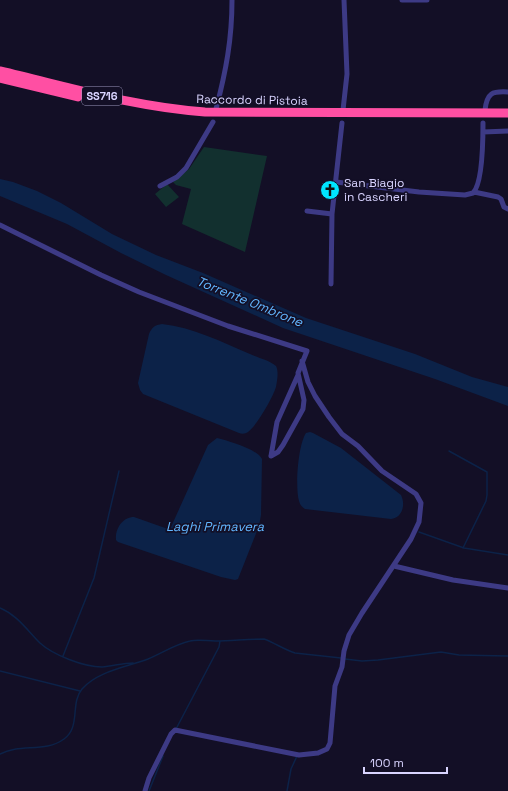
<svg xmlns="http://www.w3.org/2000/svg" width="508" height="791" font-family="'Space Grotesk',sans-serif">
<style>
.green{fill:#12302f}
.water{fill:#0c2248}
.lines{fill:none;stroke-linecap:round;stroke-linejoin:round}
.stream{stroke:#0c2248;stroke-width:1.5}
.street{stroke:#3d3a85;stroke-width:5}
.highway{stroke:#ff4fa3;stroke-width:9}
.labels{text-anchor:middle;stroke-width:3.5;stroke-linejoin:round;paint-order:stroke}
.shield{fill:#130f26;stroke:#9e99be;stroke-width:1}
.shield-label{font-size:11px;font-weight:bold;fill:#d9d4ff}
.street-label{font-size:12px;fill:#d9d4ff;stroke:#130f26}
.poi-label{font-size:12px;fill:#d9d4ff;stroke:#130f26;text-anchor:start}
.water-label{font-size:13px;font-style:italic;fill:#62b6ff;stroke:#130f26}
</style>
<rect width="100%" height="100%" fill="#130f26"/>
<!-- green -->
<path class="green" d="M 204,147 L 267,156 L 245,252 L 182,224 L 191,189 L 176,185 L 173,182 L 189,169 Z
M 167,184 L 179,197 L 166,207 L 155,194 Z"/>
<!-- water -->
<path class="water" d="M 0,179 L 13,182 L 37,191 L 61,203 L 112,234 L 156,255 L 203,273 L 306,318 L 415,354 L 472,377 L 508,387 L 508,406 L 435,379 L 283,328 L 166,275 L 121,253 L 67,224 L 0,196 Z
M 162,324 C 192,327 222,342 250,354 C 258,358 269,360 276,366 C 279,372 277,381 276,387 C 273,397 256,427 248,432 C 245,434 242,434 239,433 L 143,394 L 140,390 L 138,383 L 149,334 C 152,327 155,325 162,324 Z
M 310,432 L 313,433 L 341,448 L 401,495 C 406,505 402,518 391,519 L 305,509 C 302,507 300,505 299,501 C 295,487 298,445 306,433 Z
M 217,438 C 229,441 257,449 262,459 L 261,515 L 259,526 L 238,579 L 235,580 L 221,577 L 118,542 L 116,540 C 115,528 123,517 134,517 L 168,529 L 171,527 L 208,445 Z"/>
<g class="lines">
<!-- stream -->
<path class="stream" d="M 449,451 L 487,472 L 487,495 L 486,501 L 463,548
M 419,532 L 464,548 L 508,555
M 0,608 C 17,615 27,630 40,643 C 53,655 84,667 102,667 C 113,666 123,663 133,663
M 63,656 L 94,578 L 119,471
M 345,659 L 362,661 L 378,660 L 441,652 L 459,655 L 508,656
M 0,671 L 80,691
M 176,729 L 219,647 L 220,641
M 0,754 C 20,743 45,753 64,739 C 81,727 70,703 82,689 C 98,671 127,667 148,659 C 162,653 176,644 190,641 C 198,639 207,641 215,641 C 231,641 247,639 264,639 C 275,643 283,649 295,653 L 341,658
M 149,791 L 163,756
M 287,791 L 291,769 L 297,756"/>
<!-- street -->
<path class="street" d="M 402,0 L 427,0
M 216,109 C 226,71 232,39 232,0
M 343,110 L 347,74 L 344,0
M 485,110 C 487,93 492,91 508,92
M 483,132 L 508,131
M 336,182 L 419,192 L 465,195 L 473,193 C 483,183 483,139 483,123
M 160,186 L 177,177 L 186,168 L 213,122
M 474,192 L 498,197 L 501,199 L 504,207 L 508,209
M 307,211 L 332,214
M 0,225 L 101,275 L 139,292 L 228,326 L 307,351 L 298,373 L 304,400 L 303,409 L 283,445 L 278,452 L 271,456
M 331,284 L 332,214 L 342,123
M 271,456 L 277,422 L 298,375
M 394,566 L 453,580 L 508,588
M 145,791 L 149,778 L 171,734 L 175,730 L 299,755 L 318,753 L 327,749 L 330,743 L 335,686 L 342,667 L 344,651 L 349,635 L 362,613 L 411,539 L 419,522 L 421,503 L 416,494 L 382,471 L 358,446 L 342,434 L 329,417 L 315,396 L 308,382 L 302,361"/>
<!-- highway -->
<path class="highway" d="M 0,71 C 69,87 134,107 205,112 L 508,113
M 0,78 L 78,97"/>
</g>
<!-- icons -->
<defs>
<symbol id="church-disc" viewBox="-11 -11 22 22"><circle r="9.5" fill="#00e5ff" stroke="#130f26"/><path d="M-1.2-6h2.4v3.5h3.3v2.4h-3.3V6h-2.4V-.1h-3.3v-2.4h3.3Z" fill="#111"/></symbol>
</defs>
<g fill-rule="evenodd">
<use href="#church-disc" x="319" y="179" width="22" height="22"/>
</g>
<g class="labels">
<!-- shield labels -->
<rect class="shield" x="82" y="87" width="40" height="18" rx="3"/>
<g class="shield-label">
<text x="102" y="100">SS716</text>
</g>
<!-- street labels -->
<g class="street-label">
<text transform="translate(252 100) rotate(1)" y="4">Raccordo di Pistoia</text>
</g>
<!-- poi labels -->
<g class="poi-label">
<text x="344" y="187">San Biagio<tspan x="344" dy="14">in Cascheri</tspan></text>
</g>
<!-- water labels -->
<g class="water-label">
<text transform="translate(250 301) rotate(22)" y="5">Torrente Ombrone</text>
<text x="215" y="531">Laghi Primavera</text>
</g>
</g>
<!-- scale -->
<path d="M364 767v6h83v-6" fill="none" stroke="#d9d4ff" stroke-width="2"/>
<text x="370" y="767" font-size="12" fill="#d9d4ff" stroke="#130f26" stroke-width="3" paint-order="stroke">100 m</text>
</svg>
